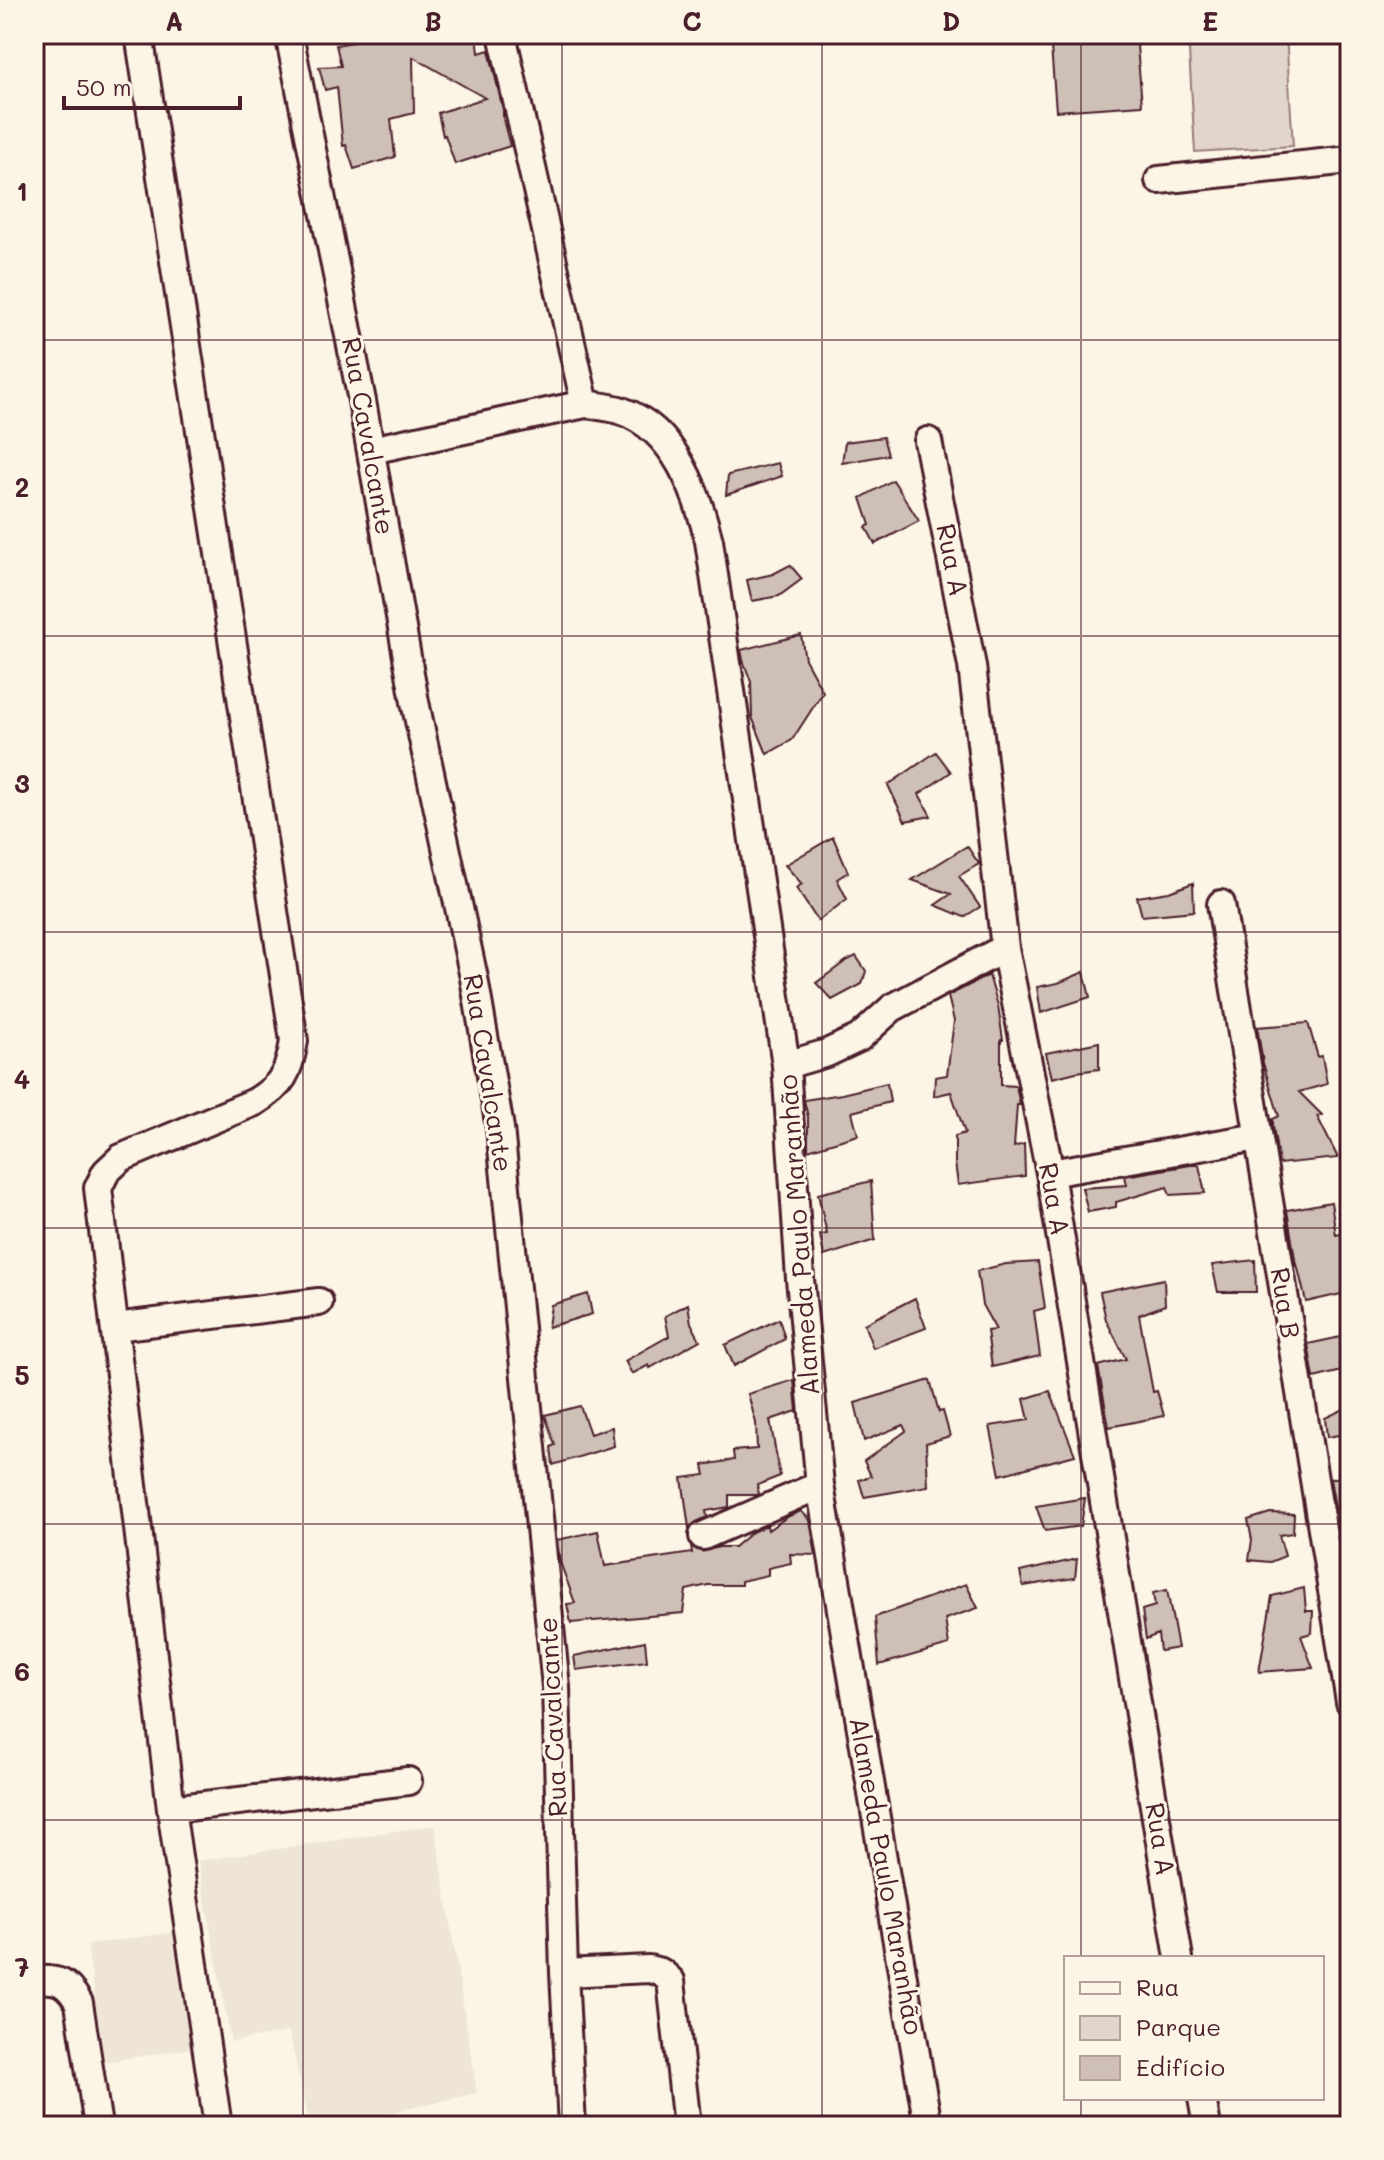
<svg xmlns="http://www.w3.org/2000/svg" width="1384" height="2160" font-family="Mali,sans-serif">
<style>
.built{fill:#eee5d7}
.green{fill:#e2d5ca;stroke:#967a7a;stroke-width:2}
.building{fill:#cfc0b7;stroke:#4a1f2b;stroke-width:2}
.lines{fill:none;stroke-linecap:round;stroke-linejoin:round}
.minor-casing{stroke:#4a1f2b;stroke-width:32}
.minor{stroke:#fcf5e5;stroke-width:26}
.grid{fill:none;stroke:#4a1f2b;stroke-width:2;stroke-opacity:0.55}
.labels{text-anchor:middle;stroke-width:6;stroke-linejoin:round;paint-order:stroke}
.street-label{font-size:26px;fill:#4a1f2b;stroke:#fcf5e5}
.neatline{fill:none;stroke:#4a1f2b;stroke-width:3}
.grid-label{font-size:26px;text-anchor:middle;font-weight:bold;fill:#4a1f2b}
</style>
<rect width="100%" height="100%" fill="#fcf5e5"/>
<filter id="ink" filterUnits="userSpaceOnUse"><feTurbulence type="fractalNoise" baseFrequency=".0125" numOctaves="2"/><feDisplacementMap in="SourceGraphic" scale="16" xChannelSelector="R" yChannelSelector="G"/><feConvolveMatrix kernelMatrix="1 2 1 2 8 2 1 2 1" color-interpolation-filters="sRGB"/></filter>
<g filter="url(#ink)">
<!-- built -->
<path class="built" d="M 435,1825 L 477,2093 L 332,2126 L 310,2126 L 289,2032 L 231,2042 L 198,1861 Z
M 175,1932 L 193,2048 L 105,2062 L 87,1945 Z"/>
<!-- green -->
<path class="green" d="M 1188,34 L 1286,34 L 1293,146 L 1195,152 Z"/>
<!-- building -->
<path class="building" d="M 350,34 L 477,34 L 479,53 L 489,50 L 503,110 L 503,119 L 510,146 L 455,164 L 445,135 L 443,136 L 438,113 L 485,98 L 413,57 L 414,113 L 391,119 L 395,157 L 354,169 L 346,145 L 343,146 L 337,87 L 325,90 L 319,67 L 341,66 L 336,45 L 353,42 Z
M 1050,34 L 1136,34 L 1142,105 L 1056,111 Z
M 883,437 L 888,455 L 842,463 L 845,442 Z
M 778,463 L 782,476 L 726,495 L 728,475 Z
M 893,480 L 919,521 L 875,544 L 866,527 L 870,525 L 861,498 Z
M 790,565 L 802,579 L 779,596 L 752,601 L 747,580 L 773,574 Z
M 801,635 L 805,659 L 823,692 L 792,740 L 767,754 L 752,717 L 751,682 L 743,660 L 741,650 Z
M 936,752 L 951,772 L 919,794 L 931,816 L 905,821 L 888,785 Z
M 833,837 L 848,872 L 837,879 L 847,899 L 818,921 L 796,888 L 802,884 L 785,865 Z
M 967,846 L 979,864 L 959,876 L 980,907 L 964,917 L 935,905 L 951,894 L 912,880 Z
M 1193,883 L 1194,911 L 1142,916 L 1137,897 L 1169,892 Z
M 856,956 L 866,971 L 862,984 L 832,1000 L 816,983 L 846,961 Z
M 1084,972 L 1090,997 L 1041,1013 L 1037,987 L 1058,983 Z
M 989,975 L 998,1006 L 1003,1040 L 1001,1040 L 1001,1085 L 1016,1086 L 1020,1105 L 1017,1105 L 1014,1147 L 1024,1144 L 1025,1176 L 958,1185 L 955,1163 L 955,1136 L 965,1133 L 951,1092 L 934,1096 L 935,1077 L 947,1075 L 954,1021 L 948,996 Z
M 1308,1023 L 1318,1057 L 1322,1056 L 1327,1084 L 1299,1092 L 1322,1115 L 1317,1116 L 1338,1158 L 1279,1164 L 1273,1126 L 1273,1119 L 1279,1116 L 1263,1063 L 1257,1027 Z
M 1099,1042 L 1099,1069 L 1076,1072 L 1052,1078 L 1046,1053 Z
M 887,1083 L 890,1102 L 852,1112 L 858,1135 L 808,1150 L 808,1117 L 804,1100 L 842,1094 Z
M 1191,1165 L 1199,1165 L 1205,1193 L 1170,1195 L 1167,1187 L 1116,1202 L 1116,1207 L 1088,1212 L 1082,1188 L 1127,1185 L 1125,1176 Z
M 871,1181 L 875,1240 L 824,1256 L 820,1235 L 827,1234 L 818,1194 Z
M 1331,1202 L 1336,1235 L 1350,1232 L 1350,1292 L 1306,1302 L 1297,1264 L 1296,1265 L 1287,1210 Z
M 1255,1260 L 1256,1292 L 1218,1292 L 1212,1265 Z
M 1038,1262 L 1045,1308 L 1034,1311 L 1040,1356 L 992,1367 L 987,1331 L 996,1330 L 982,1305 L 977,1271 L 1006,1264 Z
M 1164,1279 L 1165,1305 L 1139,1315 L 1153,1392 L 1157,1391 L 1164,1416 L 1109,1427 L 1098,1366 L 1126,1359 L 1106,1320 L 1100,1292 Z
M 588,1294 L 592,1314 L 548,1327 L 551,1305 Z
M 915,1298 L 926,1328 L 873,1348 L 864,1324 Z
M 688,1304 L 691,1323 L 700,1340 L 650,1368 L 649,1365 L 632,1374 L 625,1361 L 669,1336 L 665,1316 Z
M 779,1319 L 785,1339 L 734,1366 L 725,1345 Z
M 1350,1335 L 1350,1369 L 1314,1378 L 1308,1344 Z
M 794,1380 L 797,1411 L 770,1420 L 780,1476 L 757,1485 L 759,1494 L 757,1495 L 729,1495 L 729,1507 L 706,1511 L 707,1517 L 696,1522 L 689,1528 L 682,1478 L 705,1475 L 703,1465 L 734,1460 L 733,1451 L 757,1449 L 756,1423 L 748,1394 Z
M 930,1380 L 939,1412 L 943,1411 L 950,1436 L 926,1443 L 928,1486 L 864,1497 L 859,1480 L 871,1476 L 864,1461 L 906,1431 L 903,1425 L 864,1441 L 855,1403 Z
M 1050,1391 L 1075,1455 L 1000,1475 L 990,1426 L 1029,1420 L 1024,1399 Z
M 580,1406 L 590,1434 L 612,1427 L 614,1446 L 553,1465 L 551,1447 L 555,1445 L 545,1415 Z
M 1350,1406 L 1350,1433 L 1327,1437 L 1325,1418 Z
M 1350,1475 L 1350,1508 L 1336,1513 L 1330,1479 Z
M 1085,1498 L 1081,1526 L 1045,1531 L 1036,1506 Z
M 801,1511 L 810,1520 L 816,1555 L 790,1554 L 791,1563 L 768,1568 L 768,1575 L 741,1581 L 741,1585 L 708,1585 L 686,1590 L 683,1613 L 571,1623 L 567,1604 L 575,1603 L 560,1562 L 557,1540 L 598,1531 L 605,1566 L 692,1553 L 691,1546 L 702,1552 L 719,1547 L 734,1547 L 752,1532 L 767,1525 L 768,1530 L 787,1517 Z
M 1270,1513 L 1294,1514 L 1293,1533 L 1279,1535 L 1285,1556 L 1270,1562 L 1249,1560 L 1252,1540 L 1248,1520 Z
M 1077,1559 L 1075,1578 L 1023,1586 L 1020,1572 Z
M 966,1584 L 978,1608 L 945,1619 L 949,1645 L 879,1665 L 875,1617 Z
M 1304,1588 L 1306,1611 L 1313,1611 L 1312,1633 L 1301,1636 L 1313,1668 L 1259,1672 L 1272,1596 Z
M 1167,1590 L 1178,1648 L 1160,1651 L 1158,1634 L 1146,1639 L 1142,1610 L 1155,1606 L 1153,1593 Z
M 645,1641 L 647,1661 L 576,1670 L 574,1656 Z"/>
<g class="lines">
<defs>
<path id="minor" d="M 139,34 L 294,1041 C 289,1072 283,1085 255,1102 L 121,1158 L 106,1172 L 98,1188 L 171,1809 L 218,2126
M 289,34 L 362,401 L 415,702 L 474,978 L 500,1128 L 556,1687 L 564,1973 L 572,2126
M 502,34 L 585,404
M 1159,180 L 1350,160
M 928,441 L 972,666 L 1005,948 L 1050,1173 L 1179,1958
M 371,450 L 585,404 C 597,406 611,407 622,411 C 675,430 697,492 709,541 L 786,1065 L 800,1279 L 820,1485 L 928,2126
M 1221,904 L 1350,1702
M 786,1065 L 827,1053 L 859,1038 L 892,1008 L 1005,948
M 1050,1173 L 1258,1137
M 115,1327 L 319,1302
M 703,1536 L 820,1485
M 171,1809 L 408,1781
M 564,1973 L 649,1969 L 661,1972 L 671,1981 L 687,2126
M 34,1980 C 59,1978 67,1982 79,2003 L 98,2126
M 1202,2098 L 1207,2126"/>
</defs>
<!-- minor casing -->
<use href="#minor" class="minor-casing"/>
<!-- minor -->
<use href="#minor" class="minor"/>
</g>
</g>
<!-- grid -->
<path class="grid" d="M 303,34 L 303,2126M 562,34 L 562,2126M 822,34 L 822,2126M 1081,34 L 1081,1958M 34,340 L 1350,340M 34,636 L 1350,636M 34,932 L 1350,932M 34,1228 L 1350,1228M 34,1524 L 1350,1524M 34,1820 L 1350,1820M 1081,2098 L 1081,2126"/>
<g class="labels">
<!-- street labels -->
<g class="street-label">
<text transform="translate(368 436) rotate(80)" y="9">Rua Cavalcante</text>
<text transform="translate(952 560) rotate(79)" y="9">Rua A</text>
<text transform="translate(488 1073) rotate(81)" y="9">Rua Cavalcante</text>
<text transform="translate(1054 1199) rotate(80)" y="9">Rua A</text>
<text transform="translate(799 1235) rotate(-94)" y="9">Alameda Paulo Maranhão</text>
<text transform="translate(1285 1303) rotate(81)" y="9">Rua B</text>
<text transform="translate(553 1717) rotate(-93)" y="9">Rua Cavalcante</text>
<text transform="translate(1160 1839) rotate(81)" y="9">Rua A</text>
<text transform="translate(886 1876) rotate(80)" y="9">Alameda Paulo Maranhão</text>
</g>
</g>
<!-- margin -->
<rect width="1384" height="2160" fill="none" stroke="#fcf5e5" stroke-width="88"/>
<!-- legend -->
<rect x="1064" y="1956" width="260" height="144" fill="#fcf5e5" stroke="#b59f9b" stroke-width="2"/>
<rect x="1080" y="1982" width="40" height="12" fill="#fcf5e5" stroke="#b59f9b" stroke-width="2"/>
<text x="1136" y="1996" font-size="24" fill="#4a1f2b">Rua</text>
<rect x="1080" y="2016" width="40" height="24" fill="#e2d5ca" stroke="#b59f9b" stroke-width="2"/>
<text x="1136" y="2036" font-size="24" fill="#4a1f2b">Parque</text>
<rect x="1080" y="2056" width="40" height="24" fill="#cfc0b7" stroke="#b59f9b" stroke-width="2"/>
<text x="1136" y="2076" font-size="24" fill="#4a1f2b">Edifício</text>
<!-- scale -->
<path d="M64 96v12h176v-12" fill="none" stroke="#4a1f2b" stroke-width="4"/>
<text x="76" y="96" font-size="24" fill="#4a1f2b" stroke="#fcf5e5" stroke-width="6" paint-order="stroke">50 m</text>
<rect x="44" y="44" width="1296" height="2072" class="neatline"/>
<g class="grid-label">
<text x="174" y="31">A</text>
<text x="433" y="31">B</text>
<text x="692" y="31">C</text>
<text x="951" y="31">D</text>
<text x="1210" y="31">E</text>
<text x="22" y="201">1</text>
<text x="22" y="497">2</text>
<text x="22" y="793">3</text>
<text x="22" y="1089">4</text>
<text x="22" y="1385">5</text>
<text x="22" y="1681">6</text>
<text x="22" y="1977">7</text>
</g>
</svg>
